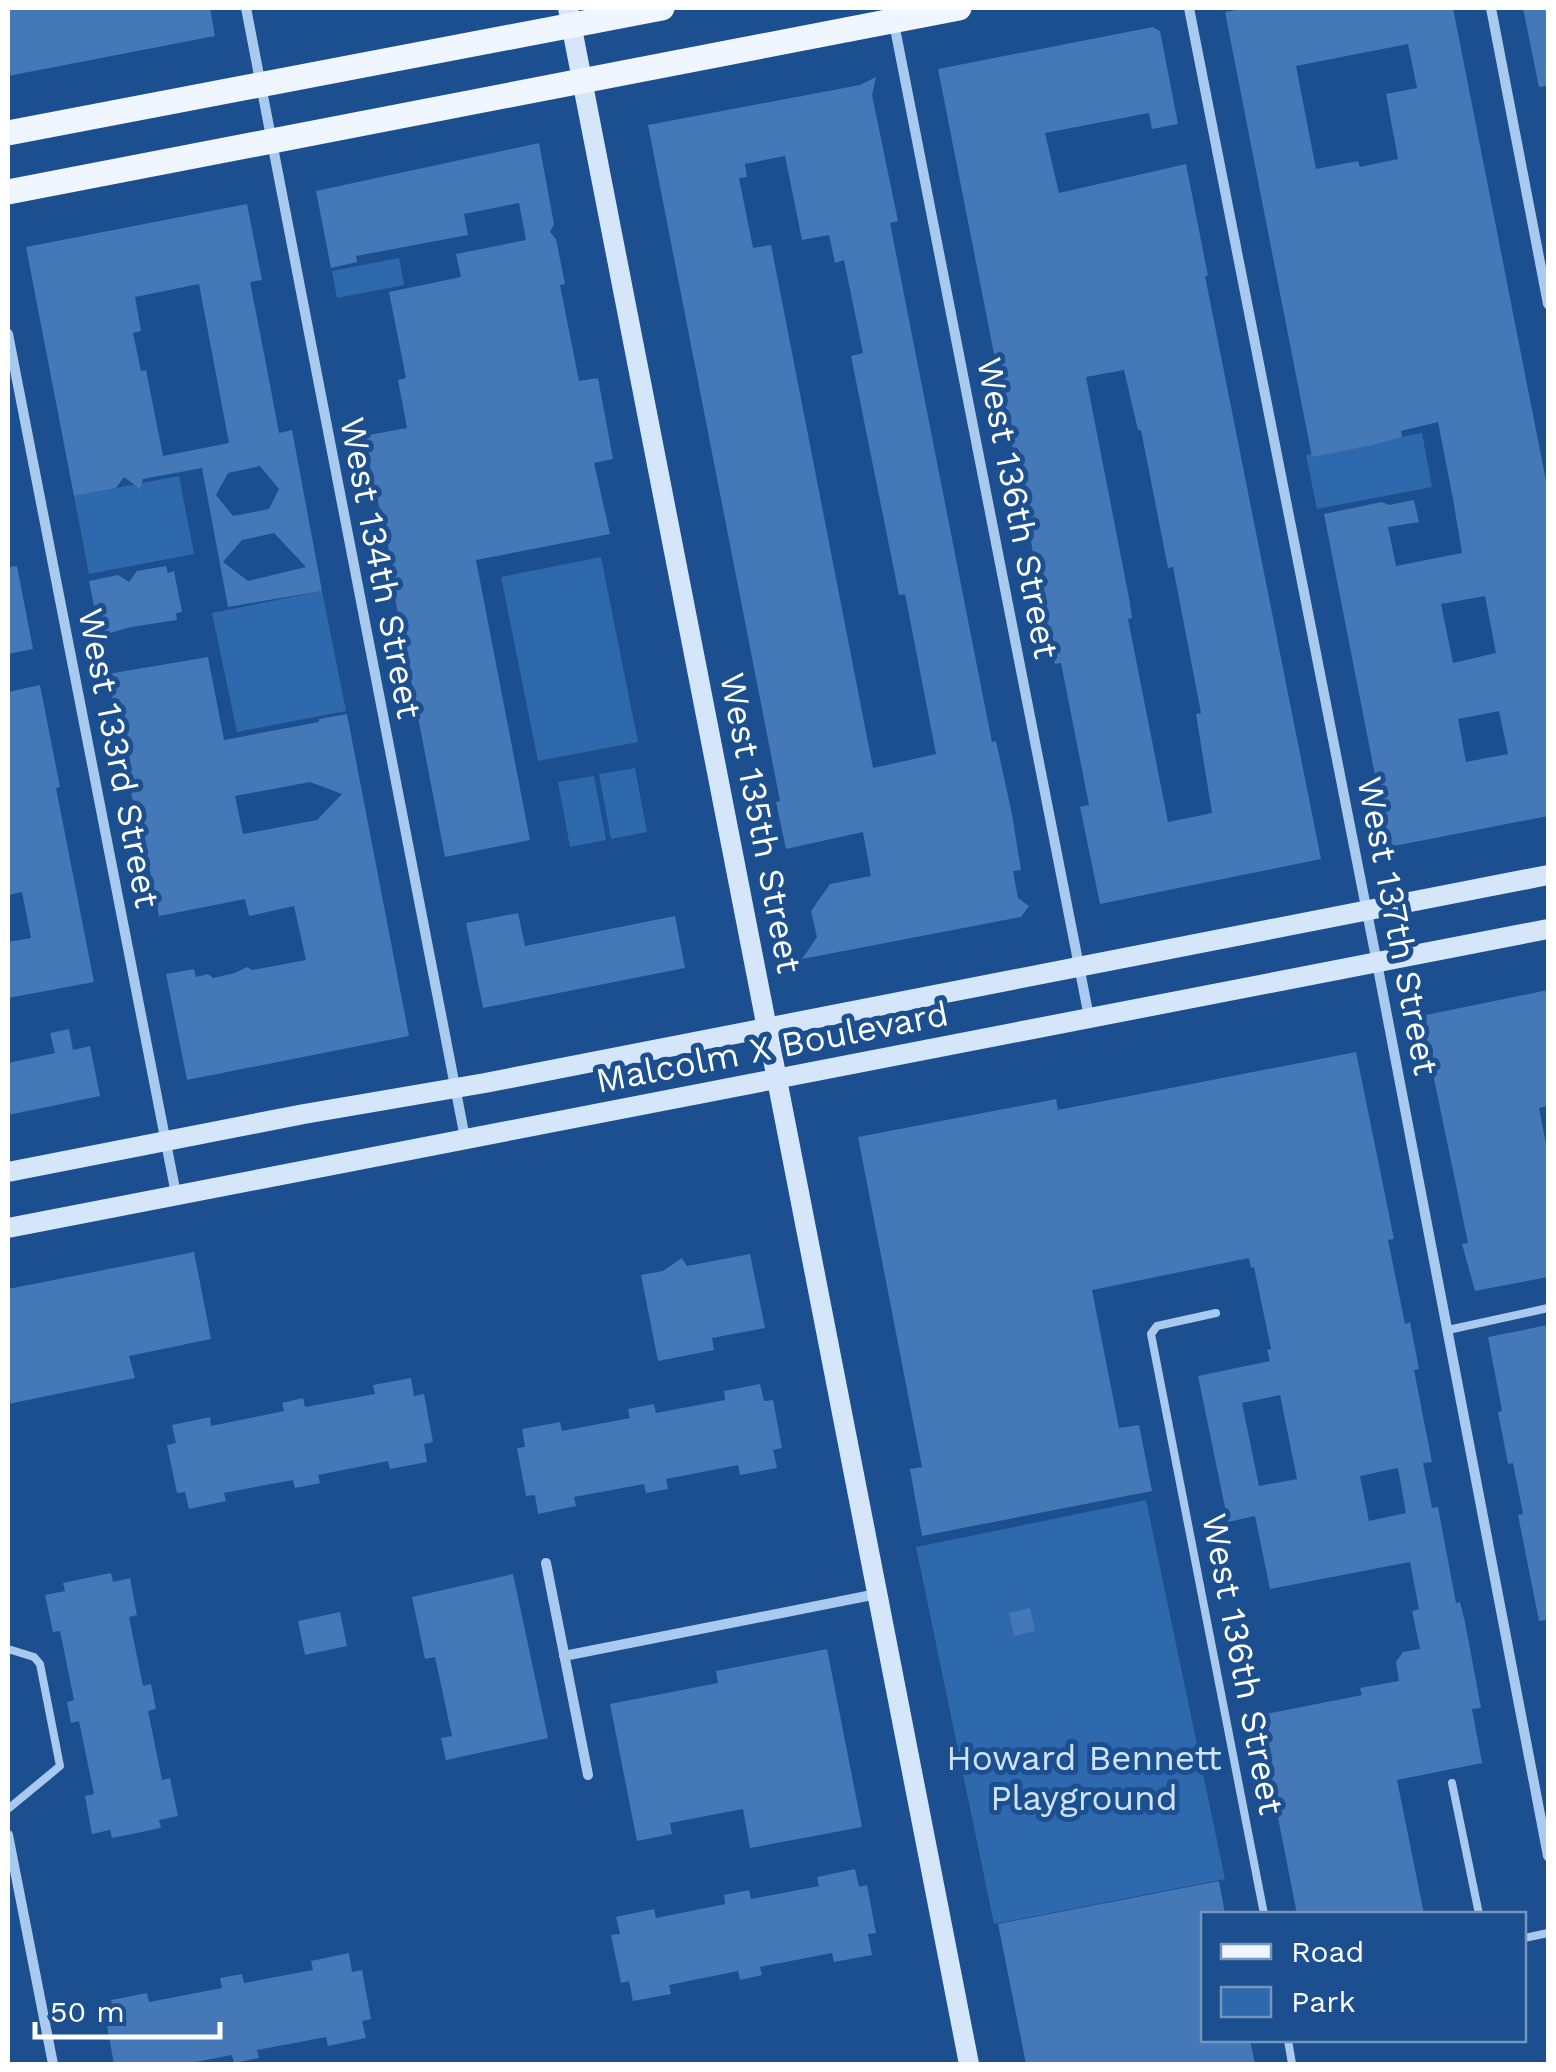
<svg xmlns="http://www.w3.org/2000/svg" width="1556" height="2072" font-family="'Work Sans',sans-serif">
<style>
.green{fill:#2e69ad}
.building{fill:#4478b7;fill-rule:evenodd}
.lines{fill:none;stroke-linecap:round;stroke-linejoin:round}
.lane{stroke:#a9c9ee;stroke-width:8}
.street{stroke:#a9c9ee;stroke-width:10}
.secondary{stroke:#d6e6fa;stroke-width:20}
.primary{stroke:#f0f6ff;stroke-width:25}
.labels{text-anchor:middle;stroke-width:10;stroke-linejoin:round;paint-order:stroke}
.street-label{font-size:35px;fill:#fff;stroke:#1b4f8f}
.park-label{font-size:35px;fill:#cfe3fa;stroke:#1b4f8f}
</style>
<rect width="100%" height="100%" fill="#1b4f8f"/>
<!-- green -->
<path class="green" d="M 399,258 L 404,285 L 337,298 L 332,271 Z
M 1422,433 L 1432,487 L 1317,509 L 1306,455 Z
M 179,476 L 194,554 L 89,574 L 74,496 Z
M 601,557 L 638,742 L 538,761 L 501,577 Z
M 322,591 L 346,711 L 237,732 L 212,613 Z
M 635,768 L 647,832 L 611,839 L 599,774 Z
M 594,776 L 606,840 L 570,847 L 558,782 Z
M 1146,1500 L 1225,1879 L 994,1924 L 916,1547 Z"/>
<!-- building -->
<path class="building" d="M 8,8 L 210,8 L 215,36 L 8,76 Z
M 1247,8 L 1453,8 L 1548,491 L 1548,816 L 1389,847 L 1324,514 L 1382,502 L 1389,505 L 1414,500 L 1419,522 L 1388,527 L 1396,566 L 1462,553 L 1453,499 L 1438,422 L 1401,431 L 1402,437 L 1373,445 L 1312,457 L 1225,12 ZM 1408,44 L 1417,88 L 1386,94 L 1398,159 L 1360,167 L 1358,161 L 1316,169 L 1296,66 ZM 1485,596 L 1496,653 L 1453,663 L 1441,604 ZM 1499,711 L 1508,754 L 1466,762 L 1458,719 Z
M 1523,8 L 1548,8 L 1548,86 L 1539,87 Z
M 1153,27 L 1160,31 L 1178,124 L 1152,129 L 1149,113 L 1045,133 L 1059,193 L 1186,164 L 1208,276 L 1205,276 L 1321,859 L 1100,904 L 1080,807 L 1089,805 L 1061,663 L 1055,664 L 938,69 ZM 1124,370 L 1138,430 L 1141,430 L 1168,568 L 1173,567 L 1201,713 L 1196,714 L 1212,813 L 1168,822 L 1128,619 L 1132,618 L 1129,598 L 1086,377 Z
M 876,77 L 872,95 L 898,221 L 890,223 L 988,722 L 992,742 L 996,741 L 1012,814 L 1021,870 L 1013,871 L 1018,898 L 1029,906 L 1021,917 L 802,959 L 817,937 L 811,911 L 830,884 L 871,876 L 863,832 L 786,849 L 776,802 L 780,801 L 648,125 L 860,85 ZM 785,156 L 802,240 L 829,235 L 835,263 L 844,260 L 863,353 L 851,356 L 899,595 L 905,594 L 936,754 L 873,768 L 771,245 L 753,248 L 739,178 L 747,177 L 745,164 Z
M 539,143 L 554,224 L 550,232 L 556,239 L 565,284 L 560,285 L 579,381 L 598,378 L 613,459 L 594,463 L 610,534 L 476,560 L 530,840 L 445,857 L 391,577 L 395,577 L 363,436 L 407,428 L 398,380 L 406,378 L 389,292 L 461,277 L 456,254 L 526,240 L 519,203 L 464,214 L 468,235 L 356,256 L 357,262 L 331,268 L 316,191 Z
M 247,204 L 262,280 L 250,282 L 267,369 L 279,433 L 292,430 L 322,591 L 228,607 L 202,468 L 143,479 L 140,489 L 124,477 L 116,488 L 74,496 L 26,247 ZM 199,284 L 229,443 L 163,456 L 146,370 L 141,371 L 133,333 L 141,331 L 135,297 ZM 260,466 L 279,489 L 269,509 L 233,516 L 216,495 L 228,473 ZM 274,533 L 306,567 L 248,581 L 223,562 L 242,540 Z
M 17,566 L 33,649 L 8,654 L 8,567 Z
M 166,566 L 168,573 L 174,571 L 182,612 L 176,613 L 177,620 L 131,627 L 100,636 L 89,581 L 118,575 L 129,582 L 137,571 Z
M 208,657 L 224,740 L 319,722 L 319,719 L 347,714 L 409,1036 L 187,1080 L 166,974 L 194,969 L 196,977 L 208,974 L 213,978 L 235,973 L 247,967 L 252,970 L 306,960 L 294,906 L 249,916 L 245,899 L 159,916 L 147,857 L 144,858 L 108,674 ZM 310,782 L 342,794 L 317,820 L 243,834 L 235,796 Z
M 40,685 L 60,787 L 56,788 L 94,982 L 8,998 L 8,942 L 31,938 L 22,892 L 8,895 L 8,692 Z
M 518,913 L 525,946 L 675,916 L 685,968 L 483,1008 L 466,923 Z
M 1548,990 L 1548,1106 L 1539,1108 L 1548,1154 L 1548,1277 L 1475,1291 L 1462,1244 L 1468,1243 L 1421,1016 Z
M 69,1029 L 73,1050 L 90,1046 L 100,1096 L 8,1115 L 8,1063 L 55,1053 L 50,1033 Z
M 1356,1052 L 1394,1239 L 1388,1240 L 1405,1324 L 1410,1322 L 1419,1369 L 1414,1370 L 1432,1462 L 1423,1463 L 1432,1508 L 1438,1507 L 1456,1603 L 1460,1602 L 1465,1622 L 1481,1708 L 1472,1709 L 1482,1763 L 1397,1780 L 1424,1914 L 1297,1914 L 1259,1721 L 1267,1719 L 1266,1714 L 1362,1695 L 1360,1688 L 1399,1681 L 1396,1662 L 1403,1652 L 1420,1649 L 1412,1611 L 1419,1609 L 1410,1562 L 1270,1589 L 1255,1516 L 1228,1522 L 1198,1376 L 1270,1361 L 1267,1350 L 1271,1349 L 1254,1267 L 1251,1268 L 1249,1258 L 1092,1290 L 1119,1428 L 1139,1425 L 1152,1491 L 922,1536 L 910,1469 L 922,1467 L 858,1137 L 1056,1099 L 1058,1110 ZM 1280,1395 L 1297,1479 L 1259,1486 L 1242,1403 ZM 1398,1468 L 1406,1513 L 1369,1521 L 1360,1476 Z
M 194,1252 L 211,1339 L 129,1356 L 135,1378 L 8,1404 L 8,1289 Z
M 750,1254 L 765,1328 L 712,1338 L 714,1350 L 658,1361 L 641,1275 L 663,1271 L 682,1258 L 687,1266 Z
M 1548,1325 L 1548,1620 L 1539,1621 L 1518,1515 L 1523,1514 L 1513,1463 L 1508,1464 L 1498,1412 L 1502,1411 L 1488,1337 Z
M 411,1378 L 414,1396 L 424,1394 L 433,1442 L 424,1444 L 427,1462 L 390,1469 L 388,1461 L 318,1475 L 320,1483 L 295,1488 L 293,1480 L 224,1493 L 226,1501 L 189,1509 L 185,1492 L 177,1493 L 167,1445 L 176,1443 L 172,1425 L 210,1417 L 211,1426 L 284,1411 L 282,1403 L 303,1398 L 305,1407 L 375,1394 L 373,1385 Z
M 760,1384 L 764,1401 L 773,1400 L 782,1448 L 773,1450 L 777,1468 L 740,1475 L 738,1465 L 666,1479 L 668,1489 L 646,1493 L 644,1484 L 574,1497 L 576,1506 L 538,1514 L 535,1495 L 526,1496 L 517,1448 L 525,1447 L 522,1429 L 560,1422 L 562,1431 L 630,1418 L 628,1409 L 654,1404 L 656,1413 L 725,1400 L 724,1391 Z
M 111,1573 L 113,1582 L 130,1578 L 137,1615 L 129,1617 L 143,1686 L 151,1684 L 156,1709 L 148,1711 L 162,1780 L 170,1778 L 178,1816 L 159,1820 L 161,1828 L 112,1838 L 110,1830 L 92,1834 L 85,1796 L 94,1794 L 79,1721 L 71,1723 L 67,1702 L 74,1700 L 60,1631 L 53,1632 L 45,1595 L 65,1591 L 63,1583 Z
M 513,1574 L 548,1738 L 446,1760 L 441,1738 L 452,1736 L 435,1657 L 425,1659 L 412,1597 Z
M 1030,1608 L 1035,1631 L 1014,1636 L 1009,1613 Z
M 340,1612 L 347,1646 L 305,1655 L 298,1621 Z
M 827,1649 L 862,1827 L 750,1848 L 743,1809 L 670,1823 L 672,1834 L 637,1841 L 610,1704 L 718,1683 L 716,1671 Z
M 855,1869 L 859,1887 L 867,1885 L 876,1933 L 868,1934 L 872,1955 L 834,1962 L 832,1953 L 760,1967 L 762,1975 L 740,1980 L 738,1971 L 669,1985 L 671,1994 L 633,2001 L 629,1981 L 621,1983 L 611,1935 L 620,1934 L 616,1917 L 654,1909 L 656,1918 L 725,1904 L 724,1895 L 749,1890 L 751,1899 L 819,1886 L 817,1877 Z
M 1219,1881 L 1225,1914 L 1204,1914 L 1204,2040 L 1250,2040 L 1255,2064 L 1026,2064 L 998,1924 Z
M 349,1953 L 352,1972 L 362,1970 L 371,2019 L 362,2021 L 366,2038 L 328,2046 L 326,2037 L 257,2050 L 259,2058 L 234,2063 L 232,2055 L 185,2064 L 114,2064 L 106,2020 L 115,2019 L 111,2000 L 147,1993 L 149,2002 L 222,1988 L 220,1978 L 242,1974 L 244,1983 L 313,1970 L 311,1961 Z"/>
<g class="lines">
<!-- lane -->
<path class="lane" d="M 1216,1313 L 1157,1326 L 1151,1334 L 1264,1914
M 1448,1330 L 1548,1308
M 8,1649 L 34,1657 L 40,1664 L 60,1766 L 8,1809
M 1452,1783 L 1479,1914
M 1524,1938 L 1548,1933
M 1288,2040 L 1292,2064"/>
<!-- street -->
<path class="street" d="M 246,8 L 465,1138
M 891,8 L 1089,1017
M 1189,8 L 1377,963 L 1548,1856
M 1491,8 L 1548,304
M 8,334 L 176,1194
M 546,1563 L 588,1775
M 564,1656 L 877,1594
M 8,1835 L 53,2064"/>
<!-- secondary -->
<path class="secondary" d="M 568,8 L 969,2064
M 8,1172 L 304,1114 L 485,1083 L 1548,875
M 8,1228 L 1548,929"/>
<!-- primary -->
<path class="primary" d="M 8,133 L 662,8
M 8,192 L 959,8"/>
</g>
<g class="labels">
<!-- street labels -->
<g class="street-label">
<text transform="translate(1018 508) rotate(79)" y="12">West 136th Street</text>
<text transform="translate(381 568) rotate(79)" y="12">West 134th Street</text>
<text transform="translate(119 758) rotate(79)" y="12">West 133rd Street</text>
<text transform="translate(761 823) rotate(79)" y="12">West 135th Street</text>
<text transform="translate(1398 926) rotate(79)" y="12">West 137th Street</text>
<text transform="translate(772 1047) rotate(-11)" y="12">Malcolm X Boulevard</text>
<text transform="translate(1243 1664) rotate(79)" y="12">West 136th Street</text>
</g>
<!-- park labels -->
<g class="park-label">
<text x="1084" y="1770">Howard Bennett<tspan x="1084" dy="40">Playground</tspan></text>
</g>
</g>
<!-- border -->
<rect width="1556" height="2072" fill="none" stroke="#ffffff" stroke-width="20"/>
<!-- legend -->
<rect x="1201" y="1912" width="325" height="130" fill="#1b4f8f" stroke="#7695bc" stroke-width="2.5"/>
<rect x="1221" y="1944" width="50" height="15" fill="#f0f6ff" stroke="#7695bc" stroke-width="2.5"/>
<text x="1291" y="1962" font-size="30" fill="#ffffff">Road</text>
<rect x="1221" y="1987" width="50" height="30" fill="#2e69ad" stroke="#7695bc" stroke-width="2.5"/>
<text x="1291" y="2012" font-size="30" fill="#ffffff">Park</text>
<!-- scale -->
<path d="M35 2022v15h185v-15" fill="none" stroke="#ffffff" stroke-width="5"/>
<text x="50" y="2022" font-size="30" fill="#ffffff" stroke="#1b4f8f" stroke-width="8" paint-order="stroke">50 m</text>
</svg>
